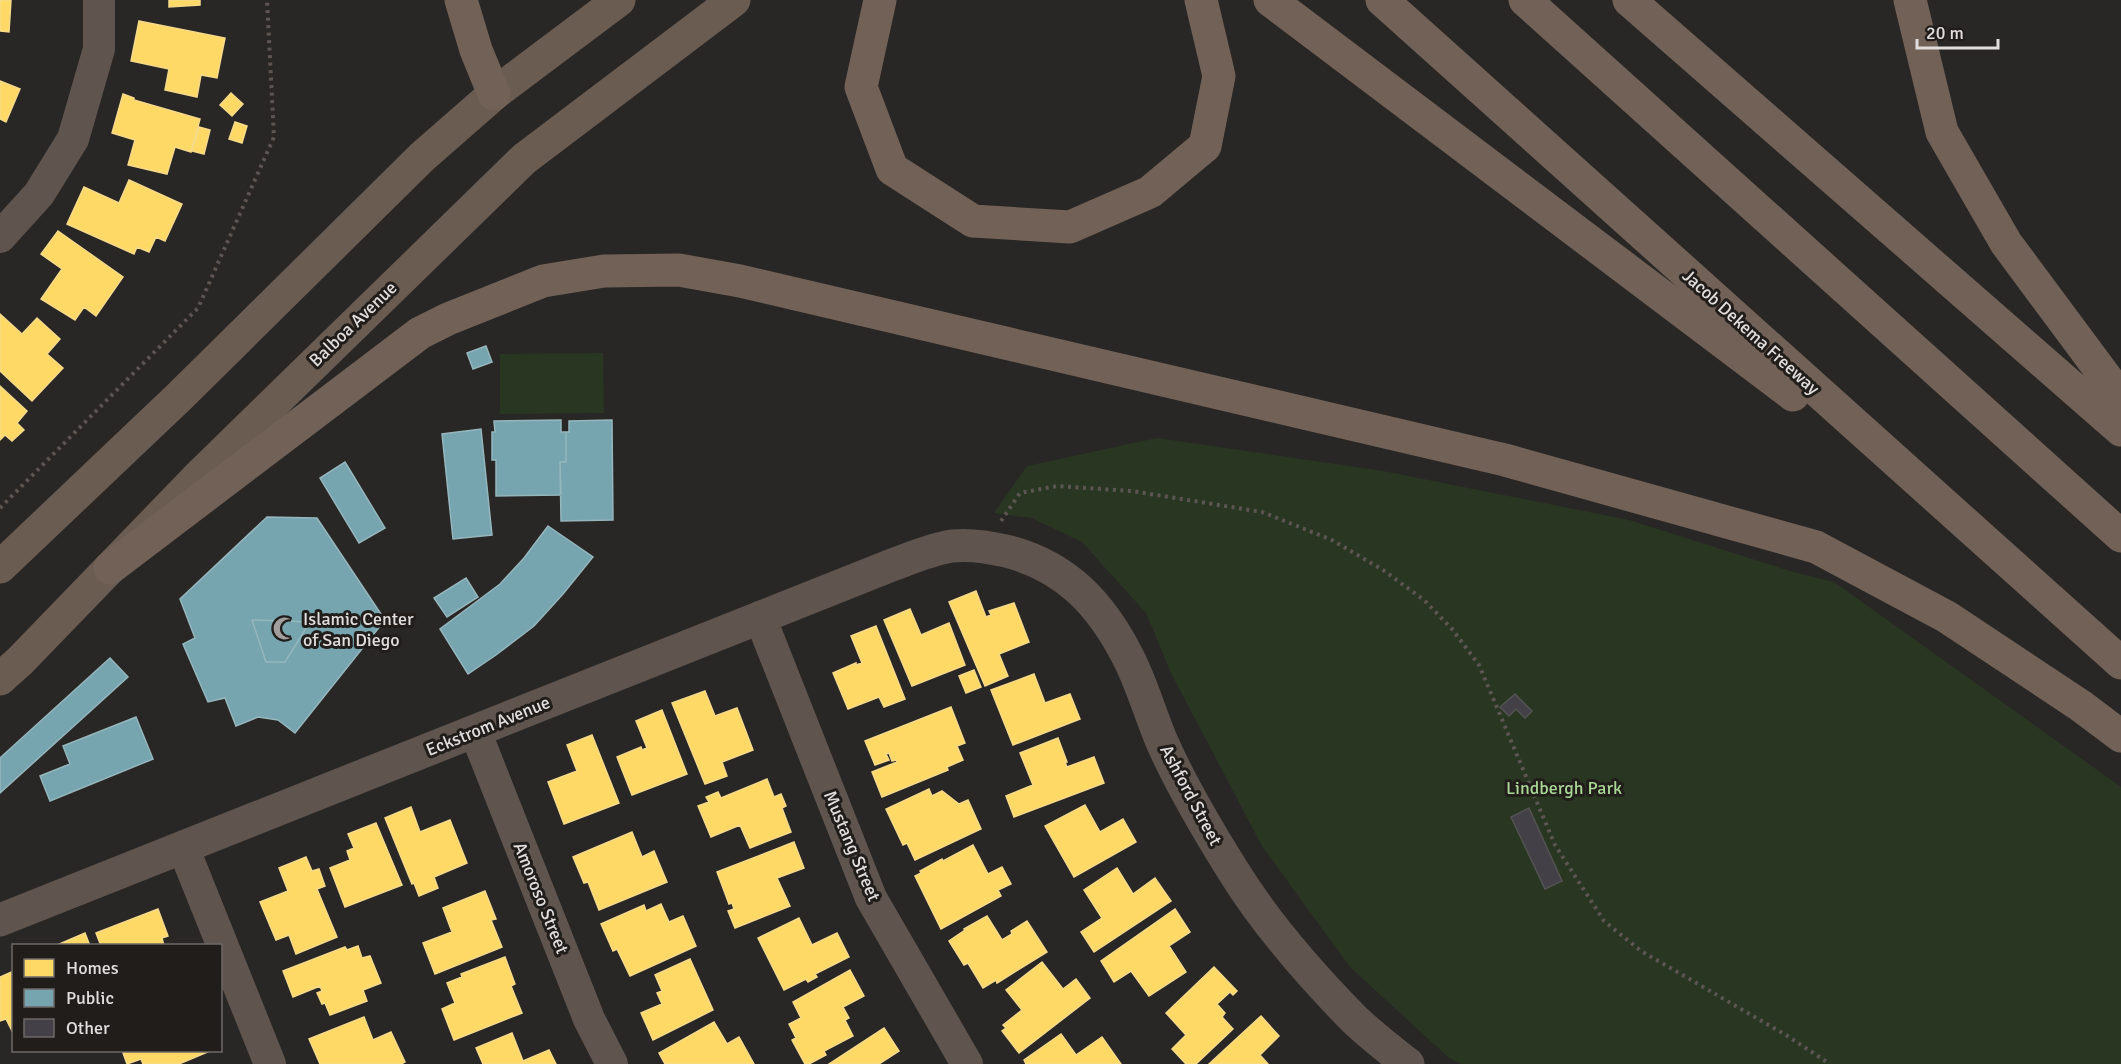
<svg xmlns="http://www.w3.org/2000/svg" width="2121" height="1064" font-family="Signika,sans-serif">
<style>
.green{fill:#293722}
.homes{fill:#ffd966;stroke:#f6da8a;stroke-width:1.5}
.public{fill:#76a5af;stroke:#96b6bd;stroke-width:1.5}
.building{fill:#444047;stroke:#545353;stroke-width:1.5}
.lines{fill:none;stroke-linecap:round;stroke-linejoin:round}
.path{stroke:#5c5551;stroke-width:4;stroke-dasharray:3 4.5;stroke-linecap:butt}
.minor{stroke:#5f544e;stroke-width:32}
.tertiary{stroke:#5f544e;stroke-width:33}
.primary{stroke:#6b5c52;stroke-width:33}
.motorway{stroke:#726156;stroke-width:33}
.labels{text-anchor:middle;stroke-width:6;stroke-linejoin:round;paint-order:stroke}
.street-label{font-size:18px;fill:#e1dedd;stroke:#201d1a}
.poi-label{font-size:18px;fill:#e1dedd;stroke:#201d1a;text-anchor:start}
.park-label{font-size:18px;fill:#aad796;stroke:#201d1a}
</style>
<rect width="100%" height="100%" fill="#292725"/>
<!-- green -->
<path class="green" d="M 603,353 L 604,413 L 500,414 L 500,354 Z
M 1157,438 L 1383,471 L 1629,520 L 1790,571 L 1834,582 L 2121,787 L 2121,1064 L 1461,1064 L 1448,1057 L 1350,967 L 1262,846 L 1171,673 L 1146,613 L 1082,542 L 1032,518 L 994,513 L 1027,466 Z"/>
<!-- homes -->
<path class="homes" d="M 0,0 L 11,0 L 9,32 L 0,31 Z
M 169,0 L 200,0 L 200,5 L 169,7 Z
M 139,21 L 225,38 L 217,78 L 201,75 L 197,97 L 165,90 L 169,69 L 131,61 Z
M 0,81 L 20,89 L 6,122 L 0,119 Z
M 231,93 L 243,104 L 232,116 L 220,105 Z
M 123,94 L 134,98 L 134,100 L 200,119 L 191,152 L 175,147 L 167,174 L 128,165 L 135,140 L 112,133 Z
M 235,122 L 247,126 L 242,143 L 229,139 Z
M 199,127 L 210,130 L 204,154 L 192,151 Z
M 129,180 L 182,204 L 165,241 L 156,237 L 149,252 L 137,247 L 134,254 L 67,224 L 84,187 L 119,203 Z
M 58,231 L 123,277 L 96,316 L 84,307 L 75,320 L 41,299 L 62,269 L 41,254 Z
M 0,314 L 22,334 L 37,318 L 60,339 L 47,354 L 63,368 L 32,401 L 0,371 Z
M 0,386 L 27,411 L 17,423 L 24,430 L 12,441 L 5,435 L 0,440 Z
M 976,591 L 986,617 L 991,615 L 989,611 L 1014,603 L 1029,642 L 999,654 L 1008,676 L 985,686 L 949,602 Z
M 910,609 L 921,635 L 949,623 L 965,665 L 912,686 L 884,620 Z
M 876,626 L 905,699 L 884,707 L 879,697 L 848,709 L 833,673 L 856,663 L 856,665 L 862,663 L 851,636 Z
M 974,670 L 981,687 L 966,693 L 959,676 Z
M 1034,674 L 1045,703 L 1070,694 L 1080,719 L 1013,745 L 991,690 Z
M 705,691 L 715,716 L 737,708 L 753,750 L 722,762 L 727,776 L 705,784 L 672,703 Z
M 951,707 L 965,743 L 957,746 L 963,760 L 947,767 L 948,770 L 882,797 L 872,772 L 897,762 L 896,760 L 892,761 L 889,753 L 886,754 L 889,760 L 875,765 L 865,741 Z
M 662,710 L 687,774 L 632,795 L 617,757 L 641,747 L 642,750 L 647,748 L 636,721 Z
M 592,735 L 619,803 L 564,824 L 548,782 L 577,771 L 567,745 Z
M 1058,738 L 1067,762 L 1065,762 L 1067,767 L 1094,757 L 1104,783 L 1014,817 L 1006,796 L 1033,785 L 1020,753 Z
M 767,779 L 774,797 L 781,794 L 786,806 L 782,808 L 791,832 L 750,848 L 740,825 L 711,837 L 698,806 L 709,802 L 706,797 L 718,792 L 721,798 Z
M 929,789 L 932,796 L 942,791 L 959,804 L 968,800 L 981,829 L 915,860 L 907,843 L 903,845 L 886,809 Z
M 1085,805 L 1100,832 L 1123,819 L 1136,842 L 1074,877 L 1045,826 Z
M 411,807 L 420,832 L 450,820 L 467,863 L 434,877 L 438,888 L 419,896 L 414,883 L 412,884 L 385,818 Z
M 376,823 L 402,885 L 345,907 L 330,868 L 350,860 L 347,851 L 354,848 L 348,834 Z
M 632,832 L 642,857 L 654,851 L 667,882 L 599,910 L 588,882 L 584,883 L 573,857 Z
M 794,842 L 804,868 L 777,878 L 790,906 L 735,928 L 728,911 L 734,909 L 732,903 L 729,904 L 717,872 Z
M 973,845 L 988,874 L 1002,867 L 1011,884 L 998,890 L 1001,896 L 941,929 L 915,876 L 921,873 L 920,871 L 942,859 L 943,861 Z
M 306,857 L 312,871 L 319,869 L 325,886 L 317,889 L 337,937 L 296,954 L 289,935 L 276,940 L 260,902 L 288,891 L 279,868 Z
M 1117,868 L 1133,894 L 1155,878 L 1171,901 L 1094,952 L 1081,932 L 1102,918 L 1084,890 Z
M 485,891 L 496,919 L 491,920 L 502,947 L 435,974 L 423,943 L 452,932 L 443,908 Z
M 661,904 L 669,922 L 683,916 L 696,946 L 630,976 L 617,949 L 613,951 L 601,924 L 644,905 L 646,911 Z
M 158,909 L 168,936 L 162,938 L 164,946 L 101,946 L 96,933 Z
M 1175,909 L 1190,932 L 1169,946 L 1186,972 L 1149,996 L 1131,971 L 1114,982 L 1101,961 Z
M 987,916 L 1002,940 L 1012,934 L 1011,931 L 1027,921 L 1047,952 L 997,983 L 996,980 L 983,988 L 968,963 L 964,965 L 949,941 L 965,930 L 964,929 Z
M 799,918 L 812,945 L 837,933 L 849,957 L 815,974 L 817,977 L 808,982 L 806,979 L 784,990 L 758,938 Z
M 85,933 L 90,946 L 58,946 L 57,945 Z
M 358,946 L 362,958 L 370,956 L 381,983 L 363,990 L 367,1001 L 330,1015 L 325,1003 L 322,1004 L 317,993 L 322,991 L 320,986 L 293,997 L 283,971 L 345,947 L 347,950 Z
M 505,957 L 515,984 L 511,986 L 522,1013 L 454,1040 L 442,1009 L 455,1003 L 447,983 L 462,977 L 461,974 Z
M 690,959 L 713,1010 L 653,1040 L 641,1013 L 662,1004 L 657,993 L 662,991 L 655,975 Z
M 1042,962 L 1063,989 L 1076,979 L 1090,998 L 1019,1053 L 1002,1031 L 1006,1028 L 1003,1025 L 1022,1010 L 1006,990 Z
M 1214,967 L 1237,991 L 1233,995 L 1230,992 L 1217,1004 L 1225,1013 L 1222,1017 L 1233,1029 L 1196,1064 L 1186,1064 L 1172,1049 L 1186,1035 L 1166,1013 Z
M 850,970 L 864,996 L 843,1007 L 849,1018 L 845,1020 L 853,1036 L 824,1051 L 826,1055 L 809,1064 L 805,1064 L 792,1040 L 796,1038 L 789,1024 L 801,1018 L 793,1002 Z
M 14,971 L 14,1035 L 6,1019 L 0,1021 L 0,977 Z
M 1261,1016 L 1279,1036 L 1260,1055 L 1268,1064 L 1209,1064 Z
M 364,1017 L 373,1040 L 391,1032 L 405,1062 L 401,1064 L 320,1064 L 309,1039 Z
M 714,1022 L 727,1044 L 739,1037 L 754,1064 L 665,1064 L 659,1053 Z
M 884,1028 L 899,1051 L 879,1064 L 829,1064 Z
M 512,1033 L 523,1061 L 549,1050 L 556,1064 L 483,1064 L 476,1048 Z
M 1061,1034 L 1076,1055 L 1102,1037 L 1121,1064 L 1026,1064 L 1024,1060 Z
M 122,1050 L 210,1050 L 210,1051 L 179,1064 L 143,1064 L 141,1059 L 127,1064 Z"/>
<!-- public -->
<path class="public" d="M 486,346 L 492,362 L 473,369 L 467,353 Z
M 561,420 L 561,432 L 566,432 L 566,462 L 560,462 L 561,495 L 496,496 L 496,460 L 492,460 L 492,432 L 495,432 L 494,421 Z
M 612,420 L 613,520 L 561,521 L 560,462 L 566,462 L 566,432 L 569,432 L 569,421 Z
M 481,429 L 492,535 L 453,539 L 442,434 Z
M 345,462 L 385,528 L 359,543 L 320,478 Z
M 267,517 L 317,518 L 385,620 L 295,733 L 278,720 L 258,717 L 236,726 L 225,698 L 208,702 L 183,644 L 195,638 L 180,599 Z
M 548,526 L 593,557 L 563,594 L 534,626 L 496,655 L 468,674 L 440,629 L 500,584 L 524,558 Z
M 466,578 L 478,597 L 447,617 L 434,598 Z
M 252,620 L 310,622 L 285,662 L 266,662 Z
M 110,658 L 128,677 L 0,793 L 0,758 Z
M 136,717 L 153,759 L 50,801 L 40,776 L 70,764 L 63,746 Z"/>
<!-- building -->
<path class="building" d="M 1515,694 L 1532,711 L 1525,718 L 1516,709 L 1509,716 L 1500,707 Z
M 1529,808 L 1562,881 L 1545,889 L 1511,817 Z"/>
<g class="lines">
<!-- path -->
<path class="path" d="M 0,508 L 198,308 L 274,137 L 267,0
M 1001,521 L 1020,493 L 1057,486 L 1132,491 L 1262,512 L 1332,540 L 1383,570 L 1424,600 L 1452,629 L 1479,665 L 1555,845 L 1604,921 L 1641,951 L 1786,1035 L 1830,1064"/>
<!-- minor -->
<path class="minor" d="M 0,237 L 39,194 L 73,139 L 99,49 L 99,0
M 760,617 L 871,898 L 967,1064
M 475,731 L 589,1019 L 612,1064
M 183,847 L 270,1064"/>
<!-- tertiary -->
<path class="tertiary" d="M 0,920 L 892,565 C 911,558 932,549 952,546 C 971,544 989,547 1006,551 C 1066,566 1101,604 1128,657 C 1142,684 1150,714 1162,742 C 1181,785 1207,829 1232,869 C 1265,923 1308,972 1352,1017 C 1369,1034 1389,1049 1408,1064"/>
<!-- primary -->
<path class="primary" d="M 0,567 L 179,397 L 422,157 L 494,94 L 619,0
M 0,679 L 20,661 L 200,475 L 524,159 L 734,0"/>
<!-- motorway -->
<path class="motorway" d="M 461,0 L 476,50 L 494,94
M 880,0 L 861,87 L 892,169 L 973,221 L 1070,227 L 1150,192 L 1205,146 L 1219,76 L 1201,0
M 1270,0 L 1793,395
M 1382,0 L 2121,663
M 1525,0 L 2121,536
M 1629,0 L 2121,430
M 1910,0 L 1942,132 L 2006,243 L 2121,398
M 110,568 L 420,333 L 448,319 L 543,281 L 604,271 L 679,270 L 740,281 L 1505,460 L 1816,547 L 1947,617 L 2081,706 L 2121,736"/>
</g>
<!-- icons -->
<defs>
<symbol id="mosque-bare" viewBox="-9 -9 18 18"><path d="M3.5-4.9A6 6 0 1 0 3.5 4.9A5 5 0 1 1 3.5-4.9Z" fill="#a19e9d" stroke="#201d1a" stroke-width="2.5" paint-order="stroke"/></symbol>
</defs>
<g fill-rule="evenodd">
<use href="#mosque-bare" x="268" y="612" width="33" height="33"/>
</g>
<g class="labels">
<!-- street labels -->
<g class="street-label">
<text transform="translate(353 324) rotate(-44)" y="6">Balboa Avenue</text>
<text transform="translate(1751 332) rotate(42)" y="6">Jacob Dekema Freeway</text>
<text transform="translate(488 726) rotate(-22)" y="6">Eckstrom Avenue</text>
<text transform="translate(1191 795) rotate(62)" y="6">Ashford Street</text>
<text transform="translate(852 846) rotate(67)" y="6">Mustang Street</text>
<text transform="translate(541 898) rotate(68)" y="6">Amoroso Street</text>
</g>
<!-- poi labels -->
<g class="poi-label">
<text x="303" y="625">Islamic Center<tspan x="303" dy="21">of San Diego</tspan></text>
</g>
<!-- park labels -->
<g class="park-label">
<text x="1564" y="794">Lindbergh Park</text>
</g>
</g>
<!-- legend -->
<rect x="12" y="944" width="210" height="108" fill="#201d1a" stroke="#6d6a68" stroke-width="1.5"/>
<rect x="24" y="959" width="30" height="18" fill="#ffd966" stroke="#6d6a68" stroke-width="1.5"/>
<text x="66" y="974" font-size="18" fill="#e1dedd">Homes</text>
<rect x="24" y="989" width="30" height="18" fill="#76a5af" stroke="#6d6a68" stroke-width="1.5"/>
<text x="66" y="1004" font-size="18" fill="#e1dedd">Public</text>
<rect x="24" y="1019" width="30" height="18" fill="#444047" stroke="#6d6a68" stroke-width="1.5"/>
<text x="66" y="1034" font-size="18" fill="#e1dedd">Other</text>
<!-- scale -->
<path d="M1917 39v9h81v-9" fill="none" stroke="#e1dedd" stroke-width="3"/>
<text x="1926" y="39" font-size="18" fill="#e1dedd" stroke="#201d1a" stroke-width="4.5" paint-order="stroke">20 m</text>
</svg>
